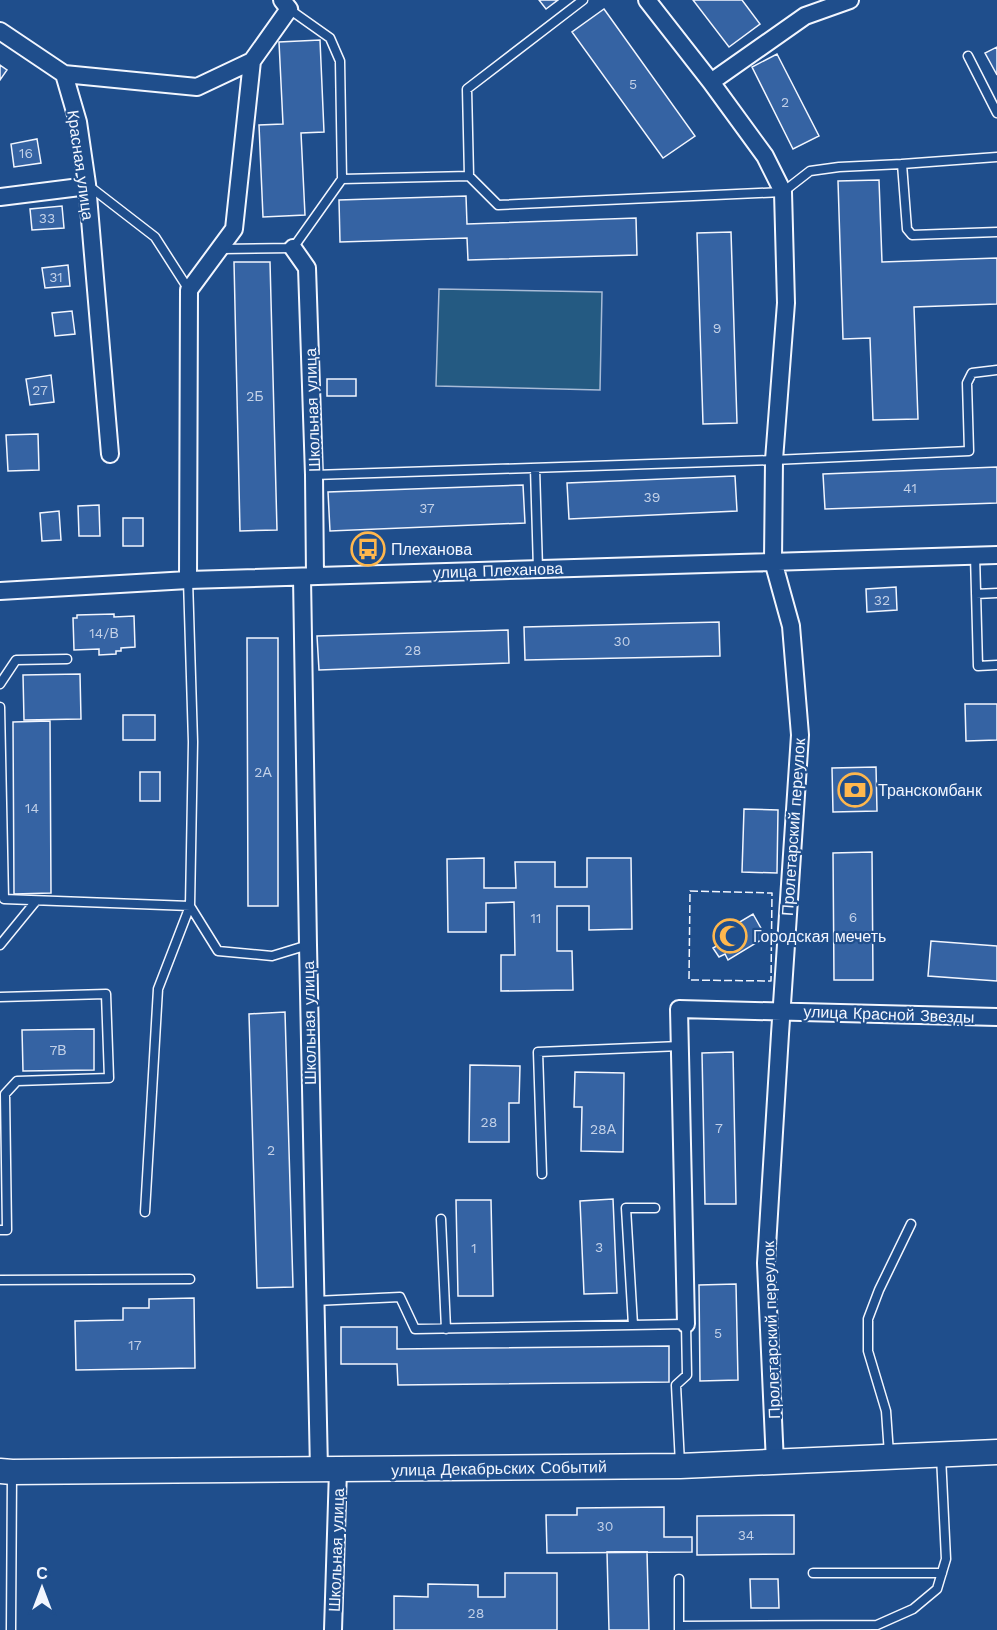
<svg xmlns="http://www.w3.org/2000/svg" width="997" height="1630" font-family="'Work Sans',sans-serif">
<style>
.green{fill:#245a82;stroke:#a8bbd7;stroke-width:1.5}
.building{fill:#3563a3;stroke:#f2f6ff;stroke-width:1.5}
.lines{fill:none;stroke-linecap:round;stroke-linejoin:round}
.lane-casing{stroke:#f2f6ff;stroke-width:11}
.street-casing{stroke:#f2f6ff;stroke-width:20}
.secondary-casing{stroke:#f2f6ff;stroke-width:27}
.lane{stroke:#1f4e8c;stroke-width:8}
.street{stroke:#1f4e8c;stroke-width:16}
.secondary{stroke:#1f4e8c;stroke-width:24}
.fence{stroke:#f2f6ff;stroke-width:1.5;stroke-dasharray:8 3;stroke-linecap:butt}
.labels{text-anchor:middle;stroke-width:4.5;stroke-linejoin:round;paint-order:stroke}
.number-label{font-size:14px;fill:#c3d1e8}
.street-label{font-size:16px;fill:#f2f6ff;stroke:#1f4e8c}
.poi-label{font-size:16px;fill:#f2f6ff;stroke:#1f4e8c;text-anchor:start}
</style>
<rect width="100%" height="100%" fill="#1f4e8c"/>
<!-- green -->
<path class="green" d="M 439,289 L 602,292 L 600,390 L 436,386 Z"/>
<!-- building -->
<path class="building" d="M 539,0 L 558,0 L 546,9 Z
M 693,0 L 742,0 L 760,24 L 729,47 Z
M 604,9 L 695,136 L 663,158 L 572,32 Z
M 320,40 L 324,132 L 301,133 L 305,215 L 263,217 L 259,125 L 283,124 L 279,42 Z
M 997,47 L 997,75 L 985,53 Z
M 777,54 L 819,136 L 793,149 L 752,67 Z
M 0,65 L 7,70 L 0,80 Z
M 37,139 L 41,163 L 14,167 L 11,144 Z
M 879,180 L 882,262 L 997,258 L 997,304 L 914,307 L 918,419 L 873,420 L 870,338 L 843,339 L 838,181 Z
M 466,196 L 467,224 L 636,218 L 637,255 L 468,260 L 467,238 L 340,242 L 339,200 Z
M 62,206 L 64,228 L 32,230 L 30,209 Z
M 731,232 L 737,423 L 703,424 L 697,233 Z
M 234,262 L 270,262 L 277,530 L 240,531 Z
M 68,265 L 70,286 L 45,288 L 42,268 Z
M 72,311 L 75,334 L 55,336 L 52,313 Z
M 51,375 L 54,402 L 30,405 L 26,379 Z
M 327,379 L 356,379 L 356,396 L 327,396 Z
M 38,434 L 39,470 L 8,471 L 6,435 Z
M 997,467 L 997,503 L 825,509 L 823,474 Z
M 735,476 L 737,511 L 569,519 L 567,483 Z
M 523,485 L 525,523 L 330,531 L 328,492 Z
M 99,505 L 100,536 L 79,536 L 78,506 Z
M 59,511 L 61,540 L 42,541 L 40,513 Z
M 123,518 L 143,518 L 143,546 L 123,546 Z
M 896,587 L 897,610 L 867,612 L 866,589 Z
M 114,614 L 114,617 L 134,616 L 135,647 L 121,648 L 121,651 L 116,651 L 116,654 L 99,655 L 99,649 L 74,650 L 73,618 L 77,618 L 77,615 Z
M 719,622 L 720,656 L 525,660 L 524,627 Z
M 508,630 L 509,663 L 319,670 L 317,636 Z
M 247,638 L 278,638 L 278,906 L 248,906 Z
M 80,674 L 81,719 L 24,720 L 23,675 Z
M 965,704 L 997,704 L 997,740 L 966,741 Z
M 123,715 L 155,715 L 155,740 L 123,740 Z
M 50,721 L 51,893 L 14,894 L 13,722 Z
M 876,767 L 877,811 L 833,812 L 832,768 Z
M 140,772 L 160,772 L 160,801 L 140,801 Z
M 744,809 L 778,810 L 777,873 L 742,872 Z
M 872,852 L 873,980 L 834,980 L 833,853 Z
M 484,858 L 484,888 L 516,888 L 515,862 L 555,862 L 555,887 L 587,887 L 587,858 L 631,858 L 632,929 L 589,930 L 589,906 L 557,906 L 557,951 L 572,951 L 573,990 L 501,991 L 501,955 L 515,955 L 514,902 L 486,903 L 486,932 L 448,932 L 447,859 Z
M 753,914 L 766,937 L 728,960 L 725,954 L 719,957 L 713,948 L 722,943 L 718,935 Z
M 931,941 L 997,946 L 997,981 L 928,976 Z
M 285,1012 L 293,1287 L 257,1288 L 249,1014 Z
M 94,1029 L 94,1070 L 23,1071 L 22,1030 Z
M 733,1052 L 736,1204 L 705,1204 L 702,1053 Z
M 470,1065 L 520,1066 L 519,1103 L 509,1103 L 509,1142 L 469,1142 Z
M 575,1072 L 624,1073 L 623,1152 L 581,1151 L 582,1107 L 574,1107 Z
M 613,1199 L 617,1293 L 584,1294 L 580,1201 Z
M 456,1200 L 491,1200 L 493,1296 L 458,1296 Z
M 736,1284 L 738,1380 L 700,1381 L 699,1285 Z
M 194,1298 L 195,1368 L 76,1370 L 75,1321 L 123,1320 L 123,1308 L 149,1308 L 149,1299 Z
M 341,1327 L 397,1327 L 397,1349 L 669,1346 L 669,1382 L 398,1385 L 397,1364 L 341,1364 Z
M 664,1507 L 664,1537 L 692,1537 L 692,1552 L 547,1553 L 546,1515 L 577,1515 L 577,1508 Z
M 794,1515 L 794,1554 L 697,1555 L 697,1516 Z
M 607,1552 L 647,1552 L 649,1630 L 609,1630 Z
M 505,1573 L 557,1573 L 557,1630 L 394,1630 L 394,1596 L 428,1597 L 428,1584 L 478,1585 L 478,1597 L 505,1597 Z
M 750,1579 L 778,1579 L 779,1608 L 751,1608 Z"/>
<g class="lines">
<defs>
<path id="lane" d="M 289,9 L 330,38 L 340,61 L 342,179
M 968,56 L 997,113
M 902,164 L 997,157
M 469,176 L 467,89 L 583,0
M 89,186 L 155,237 L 189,290
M 221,249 L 293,248 L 342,179 L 469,176 L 498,205 L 783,192 L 810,171 L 839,167 L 902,164 L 907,229 L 912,235 L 997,232
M 535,468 L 538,569
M 314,475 L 774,460 L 969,451 L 967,383 L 972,373 L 997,370
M 975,555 L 978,666 L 997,665
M 976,594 L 997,593
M 0,684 L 16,660 L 67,659
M 0,707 L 4,899 L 190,906 L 218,951 L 272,956 L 308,945
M 0,945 L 36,901
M 0,997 L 106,994 L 109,1078 L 17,1081 L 5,1094 L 7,1230 L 0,1230
M 542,1174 L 538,1052 L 680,1046
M 145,1212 L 158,989 L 190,906 L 193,742 L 188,580
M 441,1219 L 446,1329
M 0,1280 L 190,1279
M 315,1301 L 400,1297 L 415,1329 L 686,1324 L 687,1375 L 676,1385 L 680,1464
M 633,1325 L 626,1208 L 655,1208
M 889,1454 L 886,1411 L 868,1351 L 868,1319 L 879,1290 L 911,1224
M 813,1573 L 942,1573
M 679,1626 L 877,1625 L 913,1609 L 937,1589 L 946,1559 L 941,1456
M 11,1630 L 12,1474
M 679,1630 L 679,1579"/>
<path id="street" d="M 647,0 L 711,82 L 765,156 L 783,192 L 786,303 L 774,460 L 773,561 L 791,626 L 800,735 L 780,1034 L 766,1263 L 775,1463
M 0,31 L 64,74
M 711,82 L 805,16 L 850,0
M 0,197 L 80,187 L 87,184
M 293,248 L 307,268 L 314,475 L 315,576
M 110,454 L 87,184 L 78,122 L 64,74 L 197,87 L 252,61 L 289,9 L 282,0
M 302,577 L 308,945 L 319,1470
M 188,580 L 189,290 L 234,229 L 252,61
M 0,591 L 188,580 L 997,555
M 686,1324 L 679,1009 L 997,1017
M 333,1630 L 338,1470"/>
<path id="secondary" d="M 0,1471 L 12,1472 L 680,1466 L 997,1452"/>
</defs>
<!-- lane casing -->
<use href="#lane" class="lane-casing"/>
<!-- street casing -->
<use href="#street" class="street-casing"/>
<!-- secondary casing -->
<use href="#secondary" class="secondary-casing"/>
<!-- lane -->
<use href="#lane" class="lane"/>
<!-- street -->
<use href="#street" class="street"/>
<!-- secondary -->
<use href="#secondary" class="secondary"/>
<!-- fence -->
<path class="fence" d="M 690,891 L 772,893 L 771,981 L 689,980 Z"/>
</g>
<!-- icons -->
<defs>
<symbol id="bus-ring" viewBox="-11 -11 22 22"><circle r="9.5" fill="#1f4e8c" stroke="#ffb74d" stroke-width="1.5"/><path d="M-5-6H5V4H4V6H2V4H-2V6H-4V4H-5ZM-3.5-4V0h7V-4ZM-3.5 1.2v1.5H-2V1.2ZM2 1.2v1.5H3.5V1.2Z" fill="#ffb74d"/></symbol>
<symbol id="bank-ring" viewBox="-11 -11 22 22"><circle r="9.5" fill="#1f4e8c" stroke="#ffb74d" stroke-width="1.5"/><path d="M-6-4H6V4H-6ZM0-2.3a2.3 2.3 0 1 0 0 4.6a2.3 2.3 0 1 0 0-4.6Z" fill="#ffb74d"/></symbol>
<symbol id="mosque-ring" viewBox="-11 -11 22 22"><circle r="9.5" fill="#1f4e8c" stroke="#ffb74d" stroke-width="1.5"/><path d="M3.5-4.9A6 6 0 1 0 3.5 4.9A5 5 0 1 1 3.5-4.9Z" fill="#ffb74d"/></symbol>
</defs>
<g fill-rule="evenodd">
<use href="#bus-ring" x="349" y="530" width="38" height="38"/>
<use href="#bank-ring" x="836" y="771" width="38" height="38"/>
<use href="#mosque-ring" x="711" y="917" width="38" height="38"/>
</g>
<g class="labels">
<!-- number labels -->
<g class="number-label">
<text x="633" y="89">5</text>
<text x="785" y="107">2</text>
<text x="26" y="158">16</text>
<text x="47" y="223">33</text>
<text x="56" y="282">31</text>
<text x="717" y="333">9</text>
<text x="40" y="395">27</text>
<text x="255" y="401">2Б</text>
<text x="910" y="493">41</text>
<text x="652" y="502">39</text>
<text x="427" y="513">37</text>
<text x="882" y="605">32</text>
<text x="104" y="638">14/В</text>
<text x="622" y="646">30</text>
<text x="413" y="655">28</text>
<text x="263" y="777">2А</text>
<text x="32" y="813">14</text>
<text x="853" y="922">6</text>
<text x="536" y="923">11</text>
<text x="58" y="1055">7В</text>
<text x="489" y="1127">28</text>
<text x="719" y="1133">7</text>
<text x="603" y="1134">28А</text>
<text x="271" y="1155">2</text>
<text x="599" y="1252">3</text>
<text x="474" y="1253">1</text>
<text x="718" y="1338">5</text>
<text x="135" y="1350">17</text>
<text x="605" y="1531">30</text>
<text x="746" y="1540">34</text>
<text x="476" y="1618">28</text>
</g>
<!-- street labels -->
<g class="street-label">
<text transform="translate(81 165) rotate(82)" y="6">Красная улица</text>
<text transform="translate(312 410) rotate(-92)" y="6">Школьная улица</text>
<text transform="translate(498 570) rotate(-2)" y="6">улица Плеханова</text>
<text transform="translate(793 827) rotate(-86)" y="6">Пролетарский переулок</text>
<text transform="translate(889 1014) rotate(2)" y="6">улица Красной Звезды</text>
<text transform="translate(309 1023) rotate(-91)" y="6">Школьная улица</text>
<text transform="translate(771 1330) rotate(-92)" y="6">Пролетарский переулок</text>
<text transform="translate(499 1468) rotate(-1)" y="6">улица Декабрьских Событий</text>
<text transform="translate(336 1550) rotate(-88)" y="6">Школьная улица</text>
</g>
<!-- poi labels -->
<g class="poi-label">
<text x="391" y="555">Плеханова</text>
<text x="878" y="796">Транскомбанк</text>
<text x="753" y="942">Городская мечеть</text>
</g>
</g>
<!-- north arrow -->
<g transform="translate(42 1588)" stroke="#1f4e8c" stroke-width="4.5" paint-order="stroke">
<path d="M0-4.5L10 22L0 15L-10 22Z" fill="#f2f6ff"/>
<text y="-9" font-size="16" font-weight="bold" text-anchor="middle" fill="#f2f6ff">С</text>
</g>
</svg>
